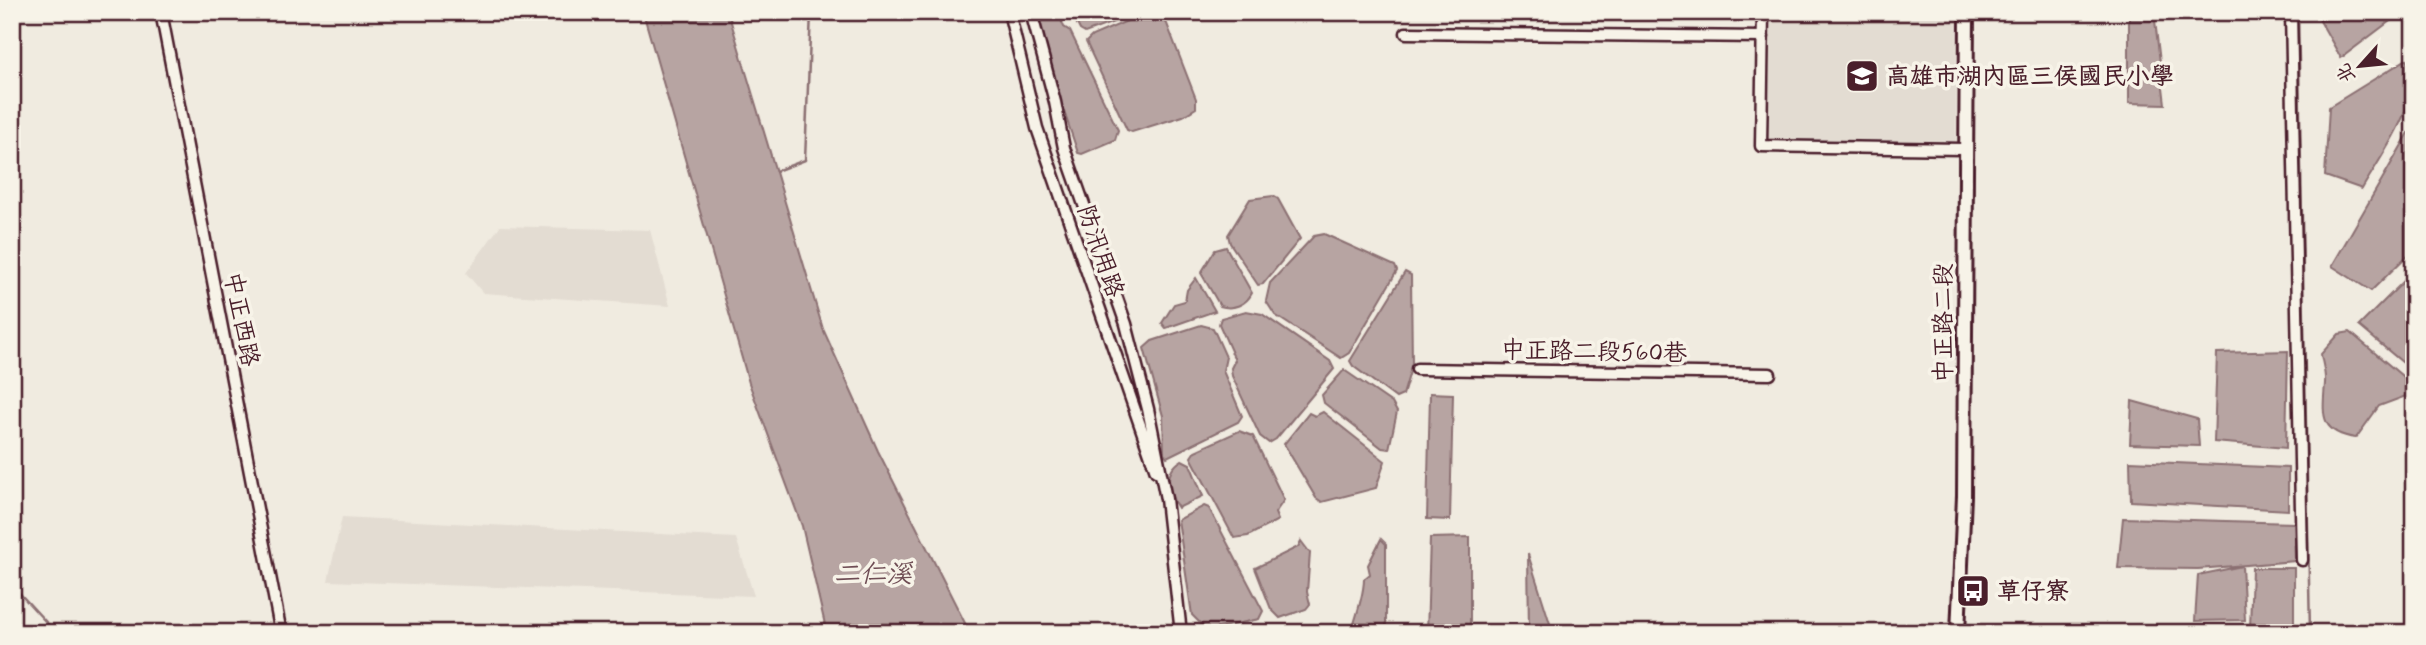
<svg xmlns="http://www.w3.org/2000/svg" width="2426" height="645" font-family="Mynerve,'LXGW WenKai TC',sans-serif">
<style>
.built{fill:#e3dcd2}
.water{fill:#b7a4a2;stroke:#8b6f72;stroke-width:2}
.lines{fill:none;stroke-linecap:round;stroke-linejoin:round}
.stream{stroke:#8b6f72;stroke-width:2.5}
.minor-casing{stroke:#4a1f2b;stroke-width:15}
.major-casing{stroke:#4a1f2b;stroke-width:18}
.minor{stroke:#f7f3e8;stroke-width:10}
.major{stroke:#f7f3e8;stroke-width:12}
.labels{text-anchor:middle;stroke-width:7;stroke-linejoin:round;paint-order:stroke}
.poi-label{font-size:24px;font-weight:bold;fill:#4a1f2b;stroke:#f7f3e8;text-anchor:start}
.street-label{font-size:24px;fill:#4a1f2b;stroke:#f7f3e8}
.water-label{font-size:26px;font-style:italic;fill:#704e55;stroke:#f7f3e8}
</style>
<rect width="100%" height="100%" fill="#f0ebe0"/>
<filter id="ink" filterUnits="userSpaceOnUse"><feTurbulence type="fractalNoise" baseFrequency=".0143" numOctaves="2"/><feDisplacementMap in="SourceGraphic" scale="14" xChannelSelector="R" yChannelSelector="G"/><feConvolveMatrix kernelMatrix="1 2 1 2 8 2 1 2 1" color-interpolation-filters="sRGB"/></filter>
<g filter="url(#ink)">
<!-- built -->
<path class="built" d="M 1769,12 L 1957,12 L 1956,141 L 1767,140 Z
M 500,226 L 650,230 L 670,306 L 483,293 L 466,273 Z
M 342,517 L 736,538 L 754,596 L 328,581 Z"/>
<!-- water -->
<path class="water" d="M 643,12 L 728,12 L 823,329 L 878,451 L 970,633 L 827,633 L 802,526 L 749,383 Z
M 1035,12 L 1058,12 L 1064,27 L 1070,31 L 1118,130 L 1115,140 L 1082,154 L 1078,153 L 1051,73 Z
M 1071,12 L 1140,12 L 1085,33 L 1080,30 Z
M 2129,12 L 2154,12 L 2165,104 L 2129,103 Z
M 2315,12 L 2402,12 L 2341,58 Z
M 1159,13 L 1167,24 L 1196,99 L 1196,108 L 1183,116 L 1132,132 L 1127,130 L 1086,42 L 1092,36 L 1141,15 Z
M 2407,59 C 2426,98 2382,154 2362,189 L 2325,176 L 2329,107 Z
M 2414,124 L 2414,249 L 2371,291 L 2332,266 Z
M 1273,196 L 1278,199 L 1300,239 L 1263,284 L 1258,285 L 1230,243 L 1228,235 L 1250,199 Z
M 1324,234 L 1395,266 L 1397,271 L 1349,353 L 1341,358 L 1275,315 L 1266,301 L 1270,283 L 1314,236 Z
M 1226,247 L 1252,293 C 1246,305 1233,310 1220,306 L 1201,273 L 1215,250 Z
M 2414,271 L 2414,372 L 2359,326 Z
M 1405,272 L 1411,275 L 1412,365 L 1403,395 L 1396,398 L 1353,366 L 1350,361 Z
M 1196,278 L 1215,311 L 1166,328 L 1162,323 L 1174,304 L 1185,301 L 1187,290 Z
M 1246,311 L 1262,314 L 1330,361 L 1334,369 L 1276,439 L 1269,443 L 1260,436 L 1232,376 L 1231,368 L 1235,360 L 1219,324 L 1221,318 Z
M 1201,325 L 1213,328 L 1226,357 L 1223,371 L 1242,416 L 1238,422 L 1167,457 L 1164,453 L 1163,416 L 1144,348 L 1152,341 Z
M 2350,332 L 2414,386 L 2414,393 L 2379,406 L 2356,438 C 2318,433 2323,412 2325,383 C 2326,373 2322,363 2321,354 L 2339,334 Z
M 2288,351 L 2286,448 L 2214,442 L 2217,353 Z
M 1344,370 L 1392,403 L 1397,412 L 1389,449 L 1382,448 L 1324,403 L 1322,395 Z
M 1430,393 L 1453,394 L 1450,520 L 1427,519 Z
M 2132,401 L 2197,419 L 2199,446 L 2130,444 Z
M 1323,412 L 1385,461 L 1376,488 L 1322,502 L 1316,498 L 1284,444 L 1309,413 L 1315,416 Z
M 1239,431 L 1253,436 L 1284,500 L 1275,513 L 1278,520 L 1248,536 L 1234,538 L 1191,457 L 1195,451 Z
M 1182,460 L 1190,464 L 1203,496 L 1178,508 C 1167,491 1163,472 1182,460 Z
M 2130,461 L 2288,468 L 2288,510 L 2131,501 Z
M 1204,506 L 1209,508 L 1263,611 L 1259,619 L 1213,629 L 1206,629 L 1192,615 L 1178,520 Z
M 2123,518 L 2294,523 L 2295,561 L 2198,569 L 2118,568 Z
M 1470,537 L 1470,633 L 1427,633 L 1430,538 Z
M 1381,539 L 1386,544 L 1386,633 L 1351,633 C 1356,618 1364,593 1364,579 L 1370,574 L 1368,565 Z
M 1301,541 L 1310,553 L 1307,592 L 1310,604 L 1306,609 L 1280,618 L 1271,609 L 1255,568 L 1298,547 Z
M 1528,554 L 1553,633 L 1529,633 Z
M 2242,566 L 2245,620 L 2195,621 L 2198,575 Z
M 2252,568 L 2294,568 L 2294,633 L 2243,633 L 2250,629 Z"/>
<g class="lines">
<!-- stream -->
<path class="stream" d="M 2298,12 L 2310,633
M 776,171 L 805,160 L 811,12
M 12,585 L 56,633"/>
<defs>
<path id="minor" d="M 161,12 L 281,633
M 1009,12 L 1037,128 L 1156,471
M 1031,12 L 1055,102 L 1064,148 L 1126,324 L 1148,409 L 1166,499 L 1181,633
M 1763,12 L 1761,146 L 1964,149
M 2291,12 L 2302,560
M 1406,33 L 1763,37
M 1417,369 L 1770,374"/>
<path id="major" d="M 1958,633 L 1964,496 L 1967,12"/>
</defs>
<!-- minor casing -->
<use href="#minor" class="minor-casing"/>
<!-- major casing -->
<use href="#major" class="major-casing"/>
<!-- minor -->
<use href="#minor" class="minor"/>
<!-- major -->
<use href="#major" class="major"/>
</g>
</g>
<!-- icons -->
<defs>
<symbol id="school-square" viewBox="-11 -11 22 22"><rect x="-9" y="-9" width="18" height="18" rx="4" fill="#4a1f2b" stroke="#f7f3e8"/><path d="M0-5L7-2L0 1L-7-2ZM-4 1L0 2.5L4 1V4Q0 6-4 4Z" fill="#fff"/></symbol>
<symbol id="bus-square" viewBox="-11 -11 22 22"><rect x="-9" y="-9" width="18" height="18" rx="4" fill="#4a1f2b" stroke="#f7f3e8"/><path d="M-5-6H5V4H4V6H2V4H-2V6H-4V4H-5ZM-3.5-4V0h7V-4ZM-3.5 1.2v1.5H-2V1.2ZM2 1.2v1.5H3.5V1.2Z" fill="#fff"/></symbol>
</defs>
<g fill-rule="evenodd">
<use href="#school-square" x="1843" y="57" width="38" height="38"/>
<use href="#bus-square" x="1954" y="572" width="38" height="38"/>
</g>
<g class="labels">
<!-- poi labels -->
<g class="poi-label">
<text x="1886" y="84">高雄市湖內區三侯國民小學</text>
<text x="1997" y="599">草仔寮</text>
</g>
<!-- street labels -->
<g class="street-label">
<text transform="translate(1101 251) rotate(71)" y="8">防汛用路</text>
<text transform="translate(242 319) rotate(79)" y="8">中正西路</text>
<text transform="translate(1943 323) rotate(-90)" y="8">中正路二段</text>
<text transform="translate(1594 351) rotate(1)" y="8">中正路二段560巷</text>
</g>
<!-- water labels -->
<g class="water-label">
<text x="873" y="582">二仁溪</text>
</g>
</g>
<!-- margin -->
<rect width="2426" height="645" fill="none" stroke="#f7f3e8" stroke-width="42"/>
<rect x="21" y="21" width="2384" height="603" fill="none" stroke="#4a1f2b" stroke-width="2.5" filter="url(#ink)"/>
<!-- north arrow -->
<g transform="translate(2360 66) rotate(243)" stroke="#f7f3e8" stroke-width="5" paint-order="stroke">
<path d="M0-5L12 26L0 18L-12 26Z" fill="#4a1f2b"/>
<text y="-10" font-size="19" font-weight="bold" text-anchor="middle" fill="#4a1f2b">北</text>
</g>
</svg>
